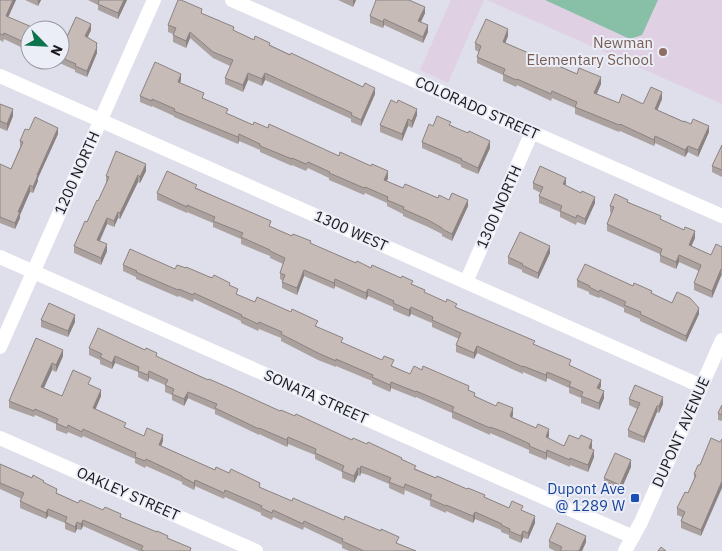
<svg xmlns="http://www.w3.org/2000/svg" width="722" height="551" font-family="'IBM Plex Sans',sans-serif">
<style>
.education{fill:#e0d0e3}
.green{fill:#87c0a6}
.lines{fill:none;stroke-linecap:round;stroke-linejoin:round}
.street{stroke:#fff;stroke-width:14}
.wall{fill:#aba19e}
.shaded-wall{fill:#8b8381}
.building{fill:#c7bbb8;stroke:#8b8381}
.education-dot{fill:#8d6e63;stroke:#ebedf7;stroke-width:2}
.transit-dot{fill:#1a4fb4;stroke:#ebedf7;stroke-width:2}
.labels{text-anchor:middle;stroke-width:4;stroke-linejoin:round;paint-order:stroke}
.education-label{font-size:15px;fill:#785e54;stroke:#ebedf7;text-anchor:end}
.street-label{font-size:15px;fill:#19191d;stroke:#ebedf7}
.transit-label{font-size:15px;fill:#164399;stroke:#ebedf7;text-anchor:end}
</style>
<rect width="100%" height="100%" fill="#dedfea"/>
<!-- education -->
<path class="education" d="M 451,0 L 484,0 L 448,83 L 420,70 Z
M 487,0 L 722,0 L 722,104 Z"/>
<!-- green -->
<path class="green" d="M 545,0 L 658,0 L 642,35 L 630,39 Z"/>
<g class="lines">
<!-- street -->
<path class="street" d="M 232,0 L 722,216
M 0,76 L 701,386
M 0,257 L 633,537
M 466,282 L 532,132
M 0,347 L 154,0
M 0,438 L 256,551
M 625,551 L 641,522 L 722,340"/>
</g>
<!-- wall -->
<path class="wall" d="M 0,0 L 16,0 L 8,17 L 30,30 L 30,52 L 25,50 L 25,49 L 4,39 L 3,42 L 0,40 Z
M 25,0 L 41,0 L 38,6 Z
M 88,0 L 127,0 L 118,19 L 98,10 L 98,5 Z
M 338,0 L 356,0 L 353,7 Z
M 425,13 L 421,22 L 428,32 L 423,43 L 384,25 L 383,28 L 370,23 L 370,16 Z
M 202,14 L 234,31 L 254,40 L 270,45 L 375,94 L 361,126 L 351,122 L 351,119 L 265,80 L 262,86 L 248,80 L 243,92 L 225,84 L 225,78 L 230,66 L 213,58 L 190,38 L 186,48 L 173,42 L 173,34 L 168,32 L 168,25 Z
M 91,30 L 88,37 L 97,47 L 97,53 L 87,77 L 75,72 L 75,70 L 53,60 L 60,60 L 60,39 L 65,41 Z
M 508,36 L 505,43 L 601,84 L 597,94 L 619,103 L 643,104 L 662,99 L 657,110 L 709,132 L 698,157 L 688,152 L 685,157 L 655,143 L 654,146 L 620,131 L 619,132 L 575,114 L 575,108 L 552,98 L 551,101 L 517,85 L 516,87 L 503,81 L 503,75 L 477,63 L 477,57 L 479,52 L 475,50 L 475,43 Z
M 44,60 L 52,60 L 51,63 Z
M 181,80 L 180,83 L 228,114 L 253,125 L 268,128 L 339,156 L 388,178 L 387,181 L 403,188 L 438,198 L 449,200 L 468,206 L 452,241 L 442,236 L 442,234 L 428,227 L 403,216 L 403,214 L 387,206 L 387,203 L 365,193 L 364,195 L 341,185 L 329,180 L 329,178 L 308,168 L 306,171 L 292,165 L 292,166 L 260,152 L 260,150 L 239,141 L 238,144 L 174,117 L 174,116 L 152,106 L 152,107 L 140,102 L 140,96 Z
M 0,104 L 13,116 L 7,131 L 0,128 Z
M 417,115 L 412,128 L 408,126 L 402,141 L 380,132 L 380,125 Z
M 451,125 L 490,148 L 478,174 L 461,167 L 461,165 L 422,148 L 422,142 L 433,126 Z
M 29,130 L 58,134 L 38,178 L 38,181 L 33,193 L 30,192 L 20,215 L 20,218 L 15,229 L 0,223 L 0,164 L 11,169 L 20,147 L 20,141 Z
M 722,145 L 722,177 L 712,172 L 712,166 Z
M 146,171 L 140,183 L 138,182 L 120,219 L 118,218 L 114,227 L 107,224 L 100,241 L 107,251 L 101,265 L 74,253 L 74,246 L 98,201 L 107,183 L 106,182 L 106,176 Z
M 533,183 L 566,184 L 565,185 L 595,203 L 585,225 L 577,222 L 576,225 L 560,217 L 560,212 L 539,203 L 539,196 L 541,193 L 533,189 Z
M 197,188 L 271,227 L 356,263 L 413,285 L 425,293 L 535,345 L 571,366 L 601,386 L 600,389 L 604,398 L 599,410 L 581,403 L 581,398 L 569,393 L 569,388 L 547,378 L 546,382 L 523,372 L 523,374 L 477,353 L 474,359 L 456,352 L 456,345 L 459,339 L 432,327 L 432,323 L 411,314 L 409,317 L 393,310 L 393,307 L 368,296 L 366,300 L 335,286 L 334,289 L 304,276 L 297,295 L 282,288 L 282,280 L 280,279 L 280,273 L 283,264 L 270,258 L 270,256 L 241,244 L 241,239 L 213,227 L 213,223 L 187,212 L 187,213 L 157,200 L 157,193 Z
M 628,202 L 695,238 L 691,246 L 711,255 L 722,247 L 722,276 L 721,276 L 712,298 L 694,290 L 694,283 L 699,271 L 679,262 L 676,269 L 660,262 L 660,254 L 607,231 L 607,224 L 611,213 L 610,212 L 610,206 Z
M 550,253 L 538,279 L 522,272 L 522,270 L 508,264 L 508,257 Z
M 123,265 L 175,269 L 186,268 L 230,285 L 238,295 L 255,302 L 318,327 L 343,343 L 410,374 L 469,390 L 475,396 L 513,415 L 512,417 L 549,436 L 548,438 L 564,446 L 592,447 L 591,449 L 594,457 L 588,472 L 570,465 L 570,467 L 547,457 L 546,460 L 529,453 L 529,450 L 504,439 L 490,433 L 490,435 L 452,418 L 452,413 L 416,397 L 416,398 L 391,388 L 390,392 L 372,384 L 372,381 L 336,366 L 336,367 L 318,360 L 281,341 L 281,338 L 259,329 L 258,331 L 241,323 L 241,321 L 194,299 L 193,302 L 179,296 L 178,297 L 136,279 L 136,277 L 123,271 Z
M 577,280 L 633,286 L 699,314 L 686,342 L 640,321 L 640,319 L 624,312 L 624,308 L 600,297 L 599,298 L 589,294 L 589,292 L 577,287 Z
M 41,320 L 75,322 L 68,337 L 41,327 Z
M 36,338 L 63,356 L 56,372 L 52,370 L 44,388 L 62,396 L 91,385 L 101,396 L 95,410 L 126,428 L 144,436 L 163,441 L 161,446 L 215,470 L 292,501 L 335,517 L 416,551 L 349,551 L 342,548 L 342,545 L 304,527 L 303,530 L 273,517 L 272,520 L 261,515 L 261,513 L 225,497 L 224,499 L 195,486 L 194,490 L 182,484 L 182,482 L 146,466 L 145,468 L 135,463 L 135,459 L 83,436 L 82,438 L 68,432 L 67,434 L 56,430 L 56,424 L 35,415 L 34,417 L 9,408 L 9,401 Z
M 89,348 L 157,357 L 280,411 L 402,459 L 416,469 L 436,478 L 509,508 L 523,511 L 535,523 L 528,539 L 523,538 L 521,543 L 509,538 L 509,535 L 501,532 L 501,530 L 475,519 L 473,523 L 446,511 L 446,513 L 430,506 L 430,501 L 405,490 L 404,495 L 389,488 L 389,484 L 368,475 L 361,473 L 360,476 L 358,475 L 354,483 L 342,478 L 342,472 L 315,459 L 315,455 L 288,444 L 287,447 L 259,434 L 259,435 L 215,414 L 215,410 L 192,400 L 188,398 L 184,406 L 172,400 L 172,395 L 165,392 L 165,385 L 149,378 L 148,382 L 138,377 L 138,372 L 115,363 L 112,369 L 100,364 L 100,360 L 89,355 Z
M 629,399 L 663,404 L 659,413 L 657,412 L 644,443 L 628,437 L 628,430 L 637,409 L 629,405 Z
M 722,405 L 722,421 L 718,420 L 718,413 Z
M 711,438 L 701,536 L 681,528 L 681,521 L 682,517 L 677,515 L 677,508 L 688,493 L 694,480 L 694,474 L 700,465 Z
M 0,464 L 44,483 L 57,493 L 78,503 L 103,510 L 121,517 L 168,538 L 191,551 L 139,551 L 83,526 L 81,530 L 77,529 L 75,533 L 65,529 L 65,523 L 48,516 L 46,519 L 20,508 L 20,501 L 22,499 L 0,489 Z
M 631,467 L 620,492 L 604,485 L 604,478 Z
M 549,541 L 586,542 L 582,551 L 555,551 L 549,548 Z"/>
<!-- shaded-wall -->
<path class="shaded-wall" d="M 13,0 L 16,0 L 6,22 L 6,16 Z
M 38,0 L 41,0 L 38,6 Z
M 124,0 L 127,0 L 118,19 L 118,13 Z
M 353,0 L 356,0 L 353,7 Z
M 425,7 L 425,13 L 418,28 L 418,21 Z
M 384,19 L 384,25 L 383,28 L 383,22 Z
M 91,24 L 91,30 L 85,42 L 85,36 Z
M 428,25 L 428,32 L 423,43 L 423,37 Z
M 508,29 L 508,36 L 503,49 L 503,42 Z
M 190,32 L 190,38 L 186,48 L 186,41 Z
M 97,43 L 97,53 L 87,77 L 87,71 Z
M 248,73 L 248,80 L 243,92 L 243,85 Z
M 265,73 L 265,80 L 262,86 L 262,79 Z
M 181,74 L 181,80 L 178,88 L 178,82 Z
M 601,77 L 601,84 L 594,99 L 594,93 Z
M 375,88 L 375,94 L 361,126 L 361,120 Z
M 662,92 L 662,99 L 655,116 L 655,109 Z
M 13,109 L 13,116 L 7,131 L 7,124 Z
M 417,109 L 417,115 L 412,128 L 412,121 Z
M 408,119 L 408,126 L 402,141 L 402,134 Z
M 709,126 L 709,132 L 698,157 L 698,150 Z
M 58,128 L 58,134 L 38,178 L 38,181 L 33,193 L 33,187 L 37,175 Z
M 239,134 L 239,141 L 238,144 L 238,137 Z
M 655,136 L 655,143 L 654,146 L 654,140 Z
M 490,141 L 490,148 L 478,174 L 478,168 Z
M 688,146 L 688,152 L 685,157 L 685,150 Z
M 146,164 L 146,171 L 140,183 L 140,177 Z
M 388,171 L 388,178 L 384,187 L 384,180 Z
M 138,175 L 138,182 L 120,219 L 120,213 Z
M 566,178 L 566,184 L 563,191 L 563,184 Z
M 30,185 L 30,192 L 20,215 L 20,218 L 15,229 L 15,223 L 18,212 Z
M 595,197 L 595,203 L 585,225 L 585,219 Z
M 468,200 L 468,206 L 452,241 L 452,234 Z
M 118,212 L 118,218 L 114,227 L 114,221 Z
M 107,218 L 107,224 L 97,246 L 97,240 Z
M 695,231 L 695,238 L 689,252 L 689,245 Z
M 107,244 L 107,251 L 101,265 L 101,258 Z
M 550,246 L 550,253 L 538,279 L 538,273 Z
M 679,255 L 679,262 L 676,269 L 676,262 Z
M 721,269 L 721,276 L 712,298 L 712,291 Z
M 304,270 L 304,276 L 297,295 L 297,288 Z
M 335,279 L 335,286 L 334,289 L 334,283 Z
M 368,289 L 368,296 L 366,300 L 366,293 Z
M 411,307 L 411,314 L 409,317 L 409,310 Z
M 699,308 L 699,314 L 686,342 L 686,336 Z
M 75,315 L 75,322 L 68,337 L 68,331 Z
M 477,346 L 477,353 L 474,359 L 474,353 Z
M 63,350 L 63,356 L 56,372 L 56,365 Z
M 115,356 L 115,363 L 112,369 L 112,363 Z
M 52,363 L 52,370 L 41,394 L 41,387 Z
M 149,371 L 149,378 L 148,382 L 148,375 Z
M 547,372 L 547,378 L 546,382 L 546,375 Z
M 601,380 L 601,386 L 597,395 L 597,388 Z
M 391,382 L 391,388 L 390,392 L 390,385 Z
M 101,390 L 101,396 L 93,415 L 93,408 Z
M 604,391 L 604,398 L 599,410 L 599,403 Z
M 188,392 L 188,398 L 184,406 L 184,399 Z
M 663,397 L 663,404 L 659,413 L 659,406 Z
M 657,406 L 657,412 L 644,443 L 644,437 Z
M 513,408 L 513,415 L 510,422 L 510,416 Z
M 549,429 L 549,436 L 546,444 L 546,437 Z
M 163,435 L 163,441 L 159,452 L 159,445 Z
M 288,437 L 288,444 L 287,447 L 287,440 Z
M 592,440 L 592,447 L 589,454 L 589,448 Z
M 547,450 L 547,457 L 546,460 L 546,453 Z
M 594,450 L 594,457 L 588,472 L 588,465 Z
M 631,460 L 631,467 L 620,492 L 620,485 Z
M 361,466 L 361,473 L 360,476 L 360,469 Z
M 358,468 L 358,475 L 354,483 L 354,476 Z
M 195,480 L 195,486 L 194,490 L 194,483 Z
M 722,481 L 722,488 L 701,536 L 701,530 Z
M 48,509 L 48,516 L 46,519 L 46,513 Z
M 475,512 L 475,519 L 473,523 L 473,516 Z
M 535,516 L 535,523 L 528,539 L 528,533 Z
M 83,520 L 83,526 L 81,530 L 81,524 Z
M 77,522 L 77,529 L 75,533 L 75,527 Z
M 523,531 L 523,538 L 521,543 L 521,536 Z
M 586,536 L 586,542 L 582,551 L 579,551 Z"/>
<!-- building -->
<path class="building" d="M 0,0 L 13,0 L 6,16 L 39,30 L 30,30 L 30,46 L 25,44 L 26,43 L 4,33 L 3,35 L 0,34 Z
M 99,0 L 124,0 L 118,13 L 98,4 Z
M 178,0 L 181,0 L 202,9 L 201,13 L 234,27 L 233,30 L 254,40 L 255,36 L 270,43 L 269,45 L 290,55 L 291,53 L 363,87 L 365,83 L 375,88 L 361,120 L 351,115 L 352,113 L 265,73 L 262,79 L 248,73 L 243,85 L 225,78 L 233,60 L 213,52 L 190,32 L 186,41 L 173,35 L 176,28 L 168,25 Z
M 376,0 L 409,0 L 425,7 L 418,21 L 428,25 L 423,37 L 384,19 L 383,22 L 370,16 Z
M 76,17 L 91,24 L 85,36 L 97,43 L 96,46 L 97,47 L 87,71 L 75,66 L 76,64 L 60,57 L 60,39 L 65,41 Z
M 486,19 L 508,29 L 503,42 L 577,74 L 579,68 L 601,77 L 594,93 L 619,103 L 622,94 L 643,104 L 651,87 L 662,92 L 655,109 L 684,122 L 684,121 L 691,124 L 693,119 L 709,126 L 698,150 L 688,146 L 685,150 L 655,136 L 654,140 L 620,124 L 619,125 L 575,107 L 577,102 L 552,91 L 551,94 L 517,79 L 516,80 L 503,74 L 505,69 L 477,57 L 481,46 L 475,43 Z
M 155,62 L 181,74 L 178,82 L 204,93 L 202,98 L 228,109 L 226,113 L 253,125 L 254,122 L 268,128 L 269,124 L 339,156 L 340,152 L 371,166 L 372,164 L 388,171 L 384,180 L 403,188 L 405,184 L 438,198 L 439,195 L 449,200 L 452,193 L 468,200 L 452,234 L 442,229 L 442,228 L 428,220 L 403,209 L 404,207 L 387,200 L 388,197 L 365,187 L 364,188 L 341,178 L 329,173 L 330,172 L 308,162 L 306,164 L 292,158 L 292,159 L 260,146 L 260,144 L 239,134 L 238,137 L 174,111 L 175,109 L 152,99 L 152,101 L 140,96 Z
M 391,100 L 397,103 L 398,100 L 417,109 L 412,121 L 408,119 L 402,134 L 380,125 Z
M 0,104 L 13,109 L 7,124 L 0,121 Z
M 437,116 L 451,122 L 449,125 L 468,133 L 469,131 L 490,141 L 478,168 L 461,160 L 462,159 L 422,142 L 429,124 L 433,126 Z
M 35,117 L 58,128 L 37,175 L 38,175 L 33,187 L 30,185 L 18,212 L 20,212 L 15,223 L 0,217 L 0,164 L 11,169 L 23,142 L 20,141 L 25,129 L 29,130 Z
M 722,145 L 722,170 L 712,166 Z
M 116,151 L 146,164 L 140,177 L 138,175 L 120,213 L 118,212 L 114,221 L 107,218 L 97,240 L 107,244 L 101,258 L 74,246 L 85,221 L 87,222 L 97,200 L 98,201 L 109,177 L 106,176 Z
M 540,166 L 566,178 L 563,184 L 581,193 L 582,191 L 595,197 L 585,219 L 577,215 L 576,218 L 560,211 L 562,206 L 539,196 L 543,187 L 533,183 Z
M 167,171 L 197,185 L 195,188 L 271,221 L 269,226 L 292,236 L 293,234 L 311,241 L 310,243 L 356,263 L 357,261 L 371,268 L 372,265 L 401,278 L 402,276 L 413,281 L 411,284 L 425,290 L 424,292 L 446,302 L 447,299 L 457,304 L 455,307 L 535,341 L 533,344 L 571,360 L 569,365 L 601,380 L 597,388 L 604,391 L 599,403 L 581,396 L 583,392 L 569,386 L 571,382 L 547,372 L 546,375 L 523,366 L 523,367 L 477,346 L 474,353 L 456,345 L 461,333 L 432,320 L 433,317 L 411,307 L 409,310 L 393,303 L 394,301 L 368,289 L 366,293 L 335,279 L 334,283 L 304,270 L 297,288 L 282,282 L 285,275 L 280,273 L 285,258 L 270,251 L 270,250 L 241,237 L 243,233 L 213,221 L 215,217 L 187,205 L 187,207 L 157,193 Z
M 615,194 L 628,200 L 627,202 L 661,216 L 660,219 L 684,230 L 685,227 L 695,231 L 689,245 L 711,255 L 716,244 L 722,247 L 722,270 L 721,269 L 712,291 L 694,283 L 701,265 L 679,255 L 676,262 L 660,255 L 662,249 L 607,224 L 614,207 L 610,206 Z
M 520,232 L 550,246 L 538,273 L 522,265 L 523,264 L 508,257 Z
M 130,249 L 175,269 L 177,265 L 186,268 L 186,267 L 212,278 L 214,275 L 230,283 L 229,285 L 238,289 L 236,294 L 255,302 L 257,297 L 291,312 L 292,309 L 318,321 L 315,326 L 343,338 L 341,342 L 382,360 L 384,356 L 394,360 L 391,366 L 410,374 L 414,366 L 422,370 L 423,366 L 469,386 L 468,390 L 475,393 L 474,396 L 496,406 L 498,402 L 513,408 L 510,416 L 511,417 L 536,428 L 538,424 L 549,429 L 546,437 L 564,446 L 569,435 L 579,439 L 581,435 L 592,440 L 589,448 L 594,450 L 588,465 L 570,458 L 570,460 L 547,450 L 546,453 L 529,446 L 530,444 L 504,432 L 490,427 L 490,428 L 452,411 L 454,407 L 416,391 L 416,392 L 391,382 L 390,385 L 372,377 L 373,375 L 336,359 L 336,361 L 318,353 L 281,334 L 282,332 L 259,322 L 258,324 L 241,316 L 242,315 L 194,293 L 193,295 L 179,289 L 178,290 L 136,272 L 137,271 L 123,265 Z
M 585,264 L 633,286 L 634,283 L 652,291 L 651,293 L 672,303 L 677,292 L 690,298 L 699,308 L 686,336 L 640,314 L 641,312 L 624,305 L 626,302 L 600,290 L 599,292 L 589,287 L 590,286 L 577,280 Z
M 49,303 L 75,315 L 68,331 L 41,320 Z
M 98,328 L 145,350 L 146,348 L 157,353 L 156,356 L 208,380 L 209,379 L 234,390 L 280,411 L 281,410 L 295,416 L 296,414 L 352,440 L 353,438 L 367,444 L 368,442 L 402,458 L 401,459 L 416,466 L 414,469 L 436,478 L 437,476 L 467,489 L 468,488 L 485,495 L 484,497 L 509,508 L 512,501 L 523,506 L 521,510 L 535,516 L 528,533 L 523,531 L 521,536 L 509,531 L 510,529 L 501,525 L 502,524 L 475,512 L 473,516 L 446,505 L 446,506 L 430,499 L 432,495 L 405,484 L 404,488 L 389,482 L 391,478 L 361,466 L 360,469 L 358,468 L 354,476 L 342,471 L 344,466 L 315,453 L 316,449 L 288,437 L 287,440 L 259,428 L 259,429 L 215,408 L 217,404 L 188,392 L 184,399 L 172,394 L 174,389 L 165,385 L 168,380 L 149,371 L 148,375 L 138,371 L 139,367 L 115,356 L 112,363 L 100,357 L 102,354 L 89,348 Z
M 36,338 L 63,350 L 56,365 L 52,363 L 41,387 L 62,396 L 73,370 L 91,378 L 88,384 L 101,390 L 93,408 L 126,423 L 124,427 L 144,436 L 147,428 L 163,435 L 159,445 L 215,470 L 216,467 L 229,473 L 231,469 L 260,483 L 259,487 L 292,501 L 293,498 L 344,520 L 345,516 L 381,531 L 381,529 L 399,537 L 396,543 L 416,551 L 364,551 L 342,541 L 343,539 L 304,521 L 303,524 L 273,510 L 272,513 L 261,508 L 262,506 L 225,490 L 224,493 L 195,480 L 194,483 L 182,477 L 182,476 L 146,459 L 145,461 L 135,457 L 136,453 L 83,429 L 82,432 L 68,425 L 67,428 L 56,423 L 58,419 L 35,409 L 34,411 L 9,401 Z
M 635,385 L 663,397 L 659,406 L 657,406 L 644,437 L 628,430 L 640,403 L 629,399 Z
M 722,405 L 722,415 L 718,413 Z
M 711,438 L 720,442 L 722,439 L 722,481 L 701,530 L 681,521 L 685,512 L 677,508 L 685,492 L 688,493 L 696,475 L 694,474 L 698,465 L 700,465 Z
M 615,453 L 631,460 L 620,485 L 604,478 Z
M 0,464 L 32,478 L 33,475 L 44,481 L 43,482 L 57,489 L 56,493 L 78,503 L 80,500 L 103,510 L 105,507 L 121,514 L 120,517 L 157,532 L 157,531 L 168,536 L 167,538 L 191,548 L 190,551 L 144,551 L 141,550 L 143,546 L 83,520 L 81,524 L 77,522 L 75,527 L 65,522 L 67,517 L 48,509 L 46,513 L 20,501 L 24,493 L 0,483 Z
M 557,523 L 586,536 L 579,551 L 560,551 L 562,547 L 549,541 Z
M 661,547 L 666,551 L 658,551 Z"/>
<!-- markers -->
<circle class="education-dot" cx="663" cy="52" r="5"/>
<rect class="transit-dot" x="630" y="493" width="10" height="10" rx="2.5"/>
<g class="labels">
<!-- education labels -->
<g class="education-label">
<text x="653" y="48">Newman<tspan x="653" dy="17">Elementary School</tspan></text>
</g>
<!-- street labels -->
<g class="street-label">
<text transform="translate(477 108) rotate(24)" y="5">COLORADO STREET</text>
<text transform="translate(77 173) rotate(-66)" y="5">1200 NORTH</text>
<text transform="translate(499 207) rotate(-66)" y="5">1300 NORTH</text>
<text transform="translate(351 231) rotate(24)" y="5">1300 WEST</text>
<text transform="translate(316 397) rotate(24)" y="5">SONATA STREET</text>
<text transform="translate(681 432) rotate(-66)" y="5">DUPONT AVENUE</text>
<text transform="translate(128 494) rotate(24)" y="5">OAKLEY STREET</text>
</g>
<!-- transit labels -->
<g class="transit-label">
<text x="625" y="494">Dupont Ave<tspan x="625" dy="17">@ 1289 W</tspan></text>
</g>
</g>
<!-- north arrow -->
<g transform="translate(45 45) rotate(114)"><circle r="24" fill="#ebedf7" stroke="#9798a0"/>
<path d="M0-4L9 19L0 12L-9 19Z" fill="#0c744d"/>
<text y="-8" font-size="14" font-weight="bold" text-anchor="middle" fill="#19191d">N</text>
</g>
</svg>
